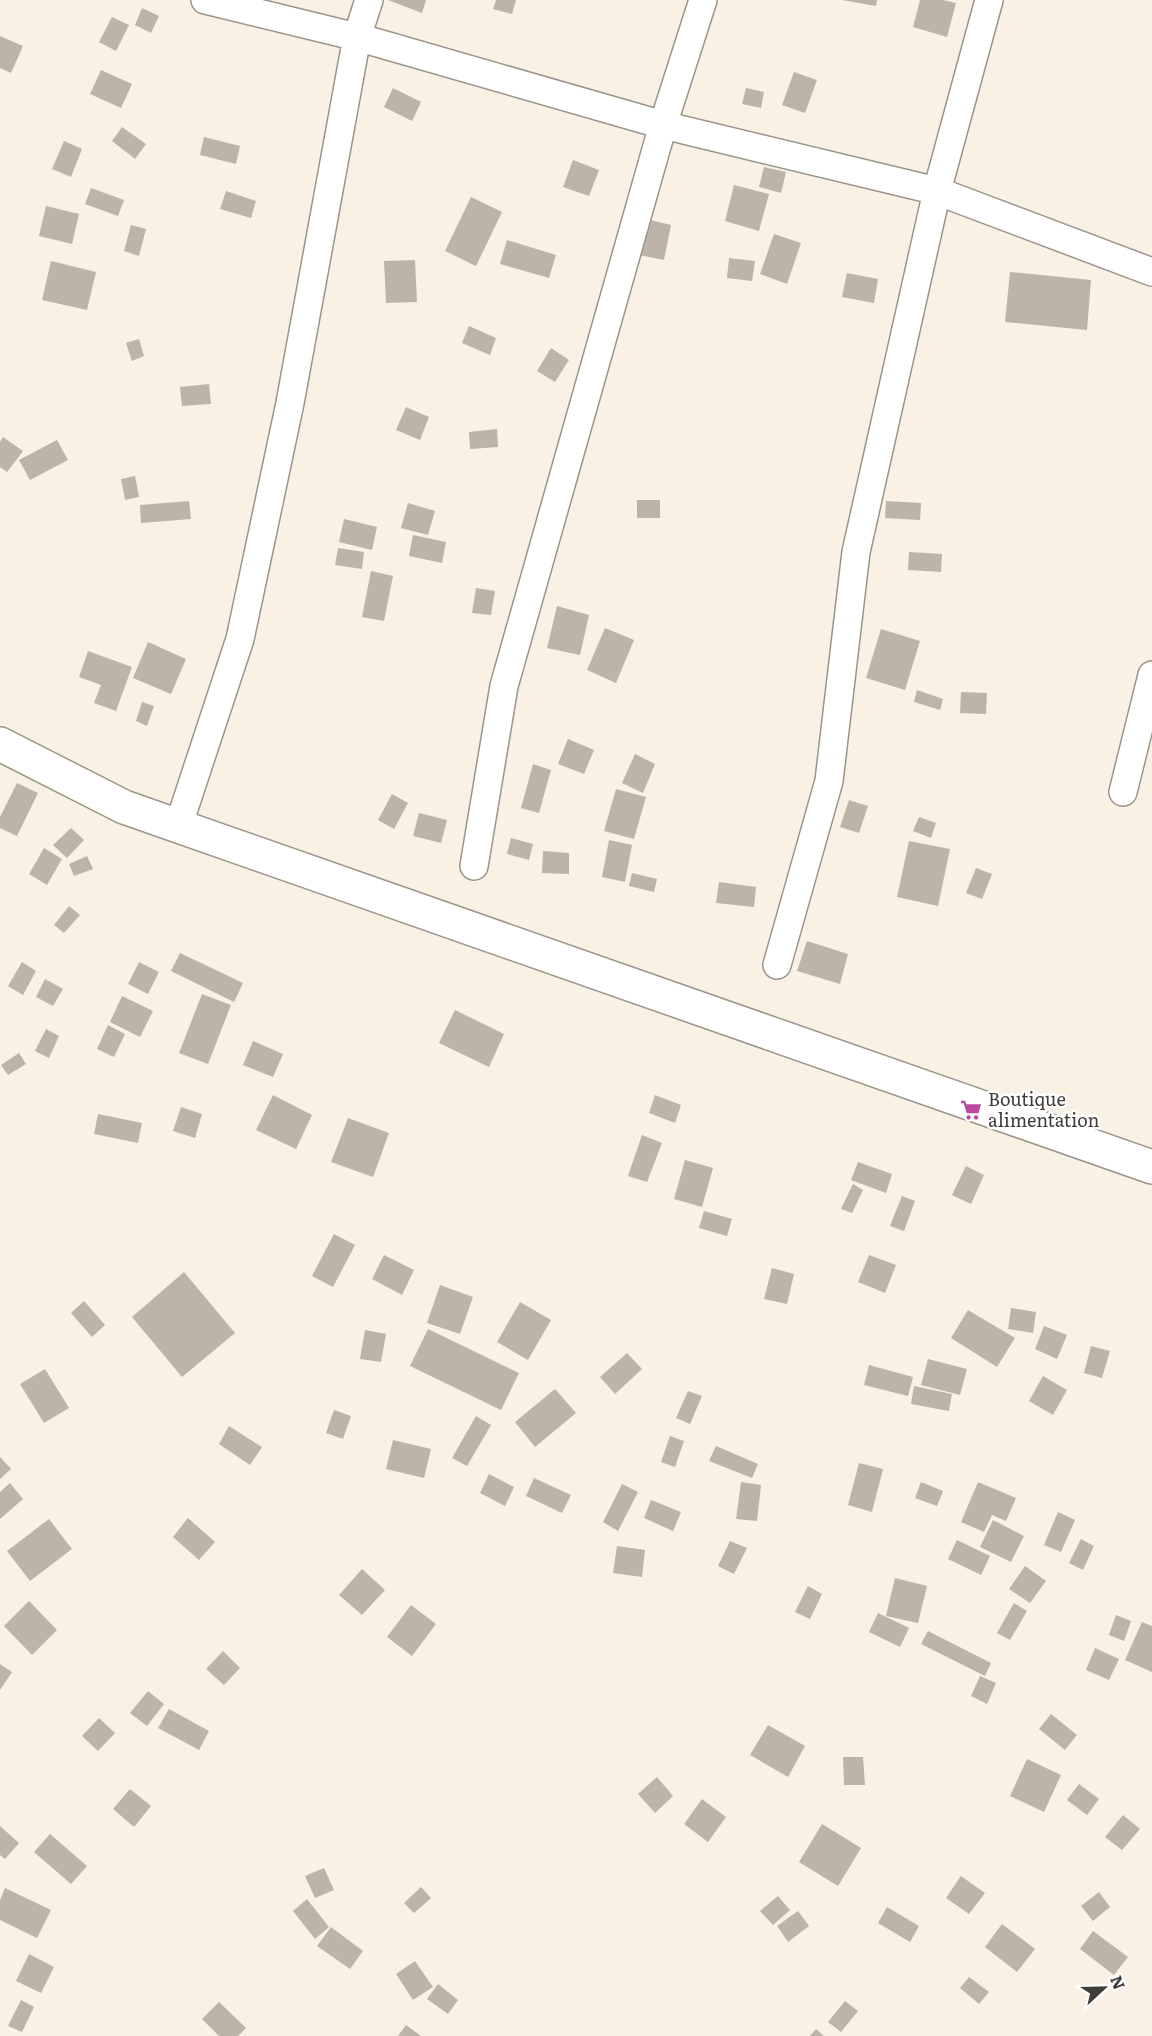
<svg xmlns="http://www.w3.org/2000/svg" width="1152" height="2036" font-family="Literata,serif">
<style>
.building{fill:#bdb3a9}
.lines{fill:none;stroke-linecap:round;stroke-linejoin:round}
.street-casing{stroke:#9b9589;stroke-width:30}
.secondary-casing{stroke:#9b9589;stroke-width:36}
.street{stroke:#fff;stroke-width:27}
.secondary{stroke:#fff;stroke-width:33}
.labels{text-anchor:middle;stroke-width:5;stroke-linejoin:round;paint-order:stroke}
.poi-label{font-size:18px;fill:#3f3d38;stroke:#fff;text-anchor:start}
</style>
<rect width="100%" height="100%" fill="#f8f1e4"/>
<!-- building -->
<path class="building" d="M 388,0 L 426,0 L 422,13 Z
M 496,0 L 516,0 L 512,14 L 493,9 Z
M 842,0 L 877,0 L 876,6 Z
M 920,0 L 943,0 L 956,3 L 947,37 L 913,27 Z
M 142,8 L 159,16 L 151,33 L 135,25 Z
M 112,17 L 129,25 L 116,51 L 99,42 Z
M 0,36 L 23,46 L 11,73 L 0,68 Z
M 101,70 L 132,84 L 121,108 L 90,94 Z
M 794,72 L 817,80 L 805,113 L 782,105 Z
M 393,88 L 421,102 L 412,121 L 384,107 Z
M 746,88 L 764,92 L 761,108 L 742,104 Z
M 122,127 L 146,144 L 135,159 L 112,141 Z
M 204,137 L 240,146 L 236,164 L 200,155 Z
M 64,141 L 82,149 L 71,177 L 52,169 Z
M 573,160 L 599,170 L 589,196 L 563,187 Z
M 764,167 L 786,172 L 781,193 L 759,187 Z
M 734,185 L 769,194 L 759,231 L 725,221 Z
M 91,188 L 124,200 L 118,216 L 85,204 Z
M 226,191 L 256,201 L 251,218 L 220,209 Z
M 471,197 L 502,212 L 476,266 L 445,251 Z
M 46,206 L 79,214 L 72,244 L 39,236 Z
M 646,219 L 671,225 L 664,260 L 639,255 Z
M 131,225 L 146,229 L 139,256 L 124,251 Z
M 774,234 L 801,243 L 787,284 L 760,274 Z
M 507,240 L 556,255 L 549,278 L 500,264 Z
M 729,258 L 755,261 L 752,281 L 727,278 Z
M 415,260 L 417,302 L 386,303 L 384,261 Z
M 51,261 L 96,272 L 87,310 L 42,300 Z
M 1010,272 L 1091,280 L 1087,330 L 1005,322 Z
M 847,273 L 878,279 L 874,303 L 842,297 Z
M 469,326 L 496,338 L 490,355 L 462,343 Z
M 139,339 L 144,356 L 132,361 L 126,343 Z
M 551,348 L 569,360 L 555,382 L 537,371 Z
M 209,384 L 211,404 L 182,406 L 180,387 Z
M 406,407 L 429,417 L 420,440 L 396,430 Z
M 497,429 L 498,447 L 470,449 L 469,432 Z
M 3,437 L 23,451 L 7,472 L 0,467 L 0,442 Z
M 57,440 L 68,460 L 30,480 L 19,460 Z
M 135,476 L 139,497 L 125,500 L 121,479 Z
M 637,500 L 660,500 L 660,518 L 637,518 Z
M 189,501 L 191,519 L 141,523 L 140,505 Z
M 886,501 L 921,503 L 920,520 L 885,518 Z
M 408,503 L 435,511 L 428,535 L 401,528 Z
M 344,519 L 377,527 L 372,550 L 339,542 Z
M 413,535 L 446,542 L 442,563 L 409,556 Z
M 338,548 L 364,552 L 362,569 L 335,565 Z
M 909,552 L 942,554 L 941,572 L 908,570 Z
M 371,571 L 393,576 L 384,621 L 362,617 Z
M 476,588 L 495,591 L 491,615 L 472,613 Z
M 557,606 L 589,615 L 580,655 L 547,648 Z
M 605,628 L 634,640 L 616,683 L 587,670 Z
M 881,629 L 920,641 L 905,690 L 866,678 Z
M 148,642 L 186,659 L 171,694 L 133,678 Z
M 88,651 L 132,667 L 116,711 L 94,703 L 101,685 L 79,677 Z
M 917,690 L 943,699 L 940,710 L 914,702 Z
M 961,692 L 987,693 L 986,714 L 960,713 Z
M 142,702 L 154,706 L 147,726 L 136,721 Z
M 568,739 L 594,750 L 584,774 L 558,764 Z
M 635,754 L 655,764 L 643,793 L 622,783 Z
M 533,764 L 551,770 L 539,813 L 521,808 Z
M 17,783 L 38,793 L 17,836 L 0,828 L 0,817 Z
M 616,789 L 646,797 L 634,839 L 604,831 Z
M 392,794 L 408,803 L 394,829 L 378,820 Z
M 849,800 L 868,806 L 859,833 L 840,827 Z
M 419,813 L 447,820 L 441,843 L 413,836 Z
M 919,817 L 936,823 L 931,838 L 913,831 Z
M 71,828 L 84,840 L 67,858 L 53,845 Z
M 511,838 L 533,844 L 529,860 L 507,854 Z
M 609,840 L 632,845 L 625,882 L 602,877 Z
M 909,841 L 950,849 L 938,906 L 897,897 Z
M 44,848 L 62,859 L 47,885 L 29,874 Z
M 543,851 L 569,853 L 569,874 L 542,873 Z
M 87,856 L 93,869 L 74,876 L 69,864 Z
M 976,868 L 992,874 L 982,899 L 966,893 Z
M 632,873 L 657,879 L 654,892 L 629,886 Z
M 719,882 L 756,887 L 754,907 L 716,903 Z
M 69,906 L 80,915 L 64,933 L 54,925 Z
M 807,941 L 848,954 L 840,984 L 797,971 Z
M 180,953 L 243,983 L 234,1002 L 171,971 Z
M 22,962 L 36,971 L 23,995 L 8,986 Z
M 139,962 L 159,972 L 148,994 L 128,984 Z
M 45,979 L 63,989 L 53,1006 L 36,997 Z
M 202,994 L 231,1005 L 208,1064 L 179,1053 Z
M 122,996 L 153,1011 L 140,1037 L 110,1022 Z
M 455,1010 L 504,1034 L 489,1067 L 439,1043 Z
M 108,1025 L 125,1034 L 114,1057 L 97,1049 Z
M 46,1029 L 59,1036 L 49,1058 L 35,1051 Z
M 253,1041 L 283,1054 L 273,1077 L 243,1065 Z
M 19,1053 L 26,1064 L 8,1075 L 1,1065 Z
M 273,1095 L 312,1115 L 296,1149 L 256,1130 Z
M 655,1095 L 681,1105 L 675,1123 L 649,1113 Z
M 181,1107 L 202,1114 L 195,1138 L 173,1131 Z
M 98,1114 L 142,1123 L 138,1143 L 94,1134 Z
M 348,1118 L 389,1133 L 373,1177 L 331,1162 Z
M 642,1135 L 662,1143 L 647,1182 L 628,1176 Z
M 685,1160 L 713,1168 L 702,1207 L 674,1199 Z
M 858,1162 L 892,1174 L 886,1193 L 851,1180 Z
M 966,1166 L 984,1175 L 971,1204 L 952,1195 Z
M 853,1184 L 863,1190 L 852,1213 L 841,1209 Z
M 902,1196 L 915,1201 L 904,1231 L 890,1226 Z
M 704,1211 L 732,1219 L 727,1236 L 699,1228 Z
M 334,1234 L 355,1245 L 333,1287 L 312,1276 Z
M 384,1255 L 414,1270 L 402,1295 L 372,1279 Z
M 869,1255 L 896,1265 L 885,1293 L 858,1282 Z
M 772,1268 L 794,1274 L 787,1304 L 764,1299 Z
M 184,1272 L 235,1333 L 182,1377 L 132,1317 Z
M 440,1285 L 473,1297 L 460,1334 L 427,1323 Z
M 84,1301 L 105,1325 L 92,1337 L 71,1313 Z
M 520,1302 L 551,1320 L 528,1360 L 497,1342 Z
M 1011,1308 L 1036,1312 L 1033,1333 L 1008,1329 Z
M 968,1310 L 1015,1338 L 997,1367 L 951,1338 Z
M 1044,1326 L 1067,1335 L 1057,1359 L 1035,1349 Z
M 428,1329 L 519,1373 L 501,1410 L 410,1366 Z
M 365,1330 L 386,1334 L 381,1362 L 360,1359 Z
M 1091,1346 L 1110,1351 L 1102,1378 L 1084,1373 Z
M 627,1353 L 642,1369 L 615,1394 L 600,1377 Z
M 928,1359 L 967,1369 L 960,1395 L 921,1385 Z
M 869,1365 L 913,1377 L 908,1396 L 864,1385 Z
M 45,1369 L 69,1408 L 44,1423 L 20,1384 Z
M 1043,1376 L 1067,1390 L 1053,1415 L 1029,1401 Z
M 914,1386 L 952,1394 L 949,1411 L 911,1404 Z
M 555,1389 L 576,1413 L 535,1447 L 515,1422 Z
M 688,1391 L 702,1396 L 690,1424 L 676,1418 Z
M 334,1410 L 351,1416 L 343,1439 L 326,1433 Z
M 476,1416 L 491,1425 L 467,1466 L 452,1458 Z
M 229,1426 L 262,1447 L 250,1465 L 219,1444 Z
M 670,1436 L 684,1441 L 675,1467 L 661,1462 Z
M 393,1440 L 431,1449 L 424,1478 L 386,1469 Z
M 716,1446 L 758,1464 L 752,1478 L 709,1461 Z
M 0,1457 L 11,1469 L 0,1479 Z
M 859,1463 L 883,1469 L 872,1512 L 848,1505 Z
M 489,1474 L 514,1487 L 505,1506 L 480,1493 Z
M 534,1478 L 571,1495 L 562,1513 L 526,1496 Z
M 741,1482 L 761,1485 L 757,1521 L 736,1519 Z
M 921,1482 L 943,1491 L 937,1506 L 915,1498 Z
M 978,1482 L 1016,1498 L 1006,1521 L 992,1515 L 984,1532 L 961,1522 Z
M 10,1483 L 23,1499 L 0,1519 L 0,1492 Z
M 622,1484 L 638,1492 L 618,1531 L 603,1522 Z
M 651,1500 L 681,1512 L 673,1531 L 644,1518 Z
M 1058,1512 L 1075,1520 L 1061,1552 L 1044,1545 Z
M 188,1518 L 215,1542 L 199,1560 L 173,1537 Z
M 49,1519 L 72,1549 L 30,1581 L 7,1551 Z
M 993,1520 L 1024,1536 L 1011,1562 L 980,1547 Z
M 1081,1539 L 1094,1546 L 1083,1570 L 1069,1563 Z
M 957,1540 L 990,1556 L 981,1575 L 948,1559 Z
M 730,1541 L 747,1548 L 734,1574 L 718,1566 Z
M 617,1546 L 645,1550 L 642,1577 L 613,1573 Z
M 1025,1566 L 1046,1581 L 1030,1603 L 1009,1589 Z
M 362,1569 L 385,1590 L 362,1615 L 339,1595 Z
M 895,1578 L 927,1586 L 918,1623 L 886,1616 Z
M 808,1586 L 822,1594 L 810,1619 L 795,1612 Z
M 29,1601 L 57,1630 L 32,1655 L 4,1626 Z
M 1014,1603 L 1027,1611 L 1010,1640 L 997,1633 Z
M 411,1605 L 436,1624 L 412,1656 L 387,1637 Z
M 878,1613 L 909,1628 L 900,1647 L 869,1632 Z
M 1116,1615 L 1131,1621 L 1124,1641 L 1109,1635 Z
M 1142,1622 L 1152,1626 L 1152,1672 L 1125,1660 Z
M 928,1631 L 991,1663 L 985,1676 L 921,1644 Z
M 1095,1648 L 1119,1659 L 1109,1680 L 1086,1670 Z
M 223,1651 L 240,1668 L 224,1685 L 206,1669 Z
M 0,1664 L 12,1672 L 0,1690 Z
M 980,1676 L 996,1683 L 987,1704 L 971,1696 Z
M 148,1691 L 164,1704 L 147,1726 L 130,1713 Z
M 169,1709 L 209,1731 L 199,1750 L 158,1728 Z
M 1051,1714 L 1077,1735 L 1065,1750 L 1039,1729 Z
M 99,1718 L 115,1733 L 98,1751 L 82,1736 Z
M 768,1725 L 805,1746 L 788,1777 L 750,1755 Z
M 843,1757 L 863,1757 L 865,1785 L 844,1785 Z
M 1027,1759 L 1061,1775 L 1044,1812 L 1010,1796 Z
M 657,1777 L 673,1796 L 655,1813 L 638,1794 Z
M 1079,1784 L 1099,1799 L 1087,1815 L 1067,1800 Z
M 130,1789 L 151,1806 L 134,1827 L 113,1809 Z
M 702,1799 L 726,1817 L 708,1842 L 684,1824 Z
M 1123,1815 L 1140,1829 L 1122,1850 L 1105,1837 Z
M 822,1824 L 861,1848 L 838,1886 L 799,1862 Z
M 0,1826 L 19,1843 L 5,1859 L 0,1855 Z
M 50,1834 L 87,1866 L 71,1884 L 34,1852 Z
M 324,1868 L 334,1890 L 315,1898 L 305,1876 Z
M 961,1876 L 985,1893 L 969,1914 L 946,1898 Z
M 421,1887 L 431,1898 L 414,1913 L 404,1903 Z
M 5,1888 L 51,1910 L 37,1938 L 0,1920 L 0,1900 Z
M 1099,1892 L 1110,1907 L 1093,1921 L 1081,1906 Z
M 778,1896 L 790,1910 L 773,1925 L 760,1911 Z
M 307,1899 L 329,1927 L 315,1939 L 293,1911 Z
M 887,1907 L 919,1926 L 910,1942 L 878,1923 Z
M 798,1911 L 809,1926 L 788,1942 L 777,1926 Z
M 1002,1924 L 1035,1949 L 1017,1972 L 985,1947 Z
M 331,1927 L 363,1951 L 350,1969 L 317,1946 Z
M 1093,1931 L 1128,1957 L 1114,1975 L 1080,1949 Z
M 29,1954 L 54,1967 L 41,1993 L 16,1981 Z
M 415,1961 L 433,1987 L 413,2000 L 396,1974 Z
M 969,1977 L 989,1992 L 979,2004 L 960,1988 Z
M 438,1984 L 458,2000 L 448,2014 L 427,1999 Z
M 21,2000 L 34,2007 L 22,2032 L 8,2026 Z
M 845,2001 L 858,2011 L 841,2032 L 828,2022 Z
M 219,2002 L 246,2028 L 238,2036 L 219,2036 L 202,2019 Z
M 406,2025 L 421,2036 L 398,2036 Z
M 816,2029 L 824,2036 L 810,2036 Z"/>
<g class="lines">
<defs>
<path id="street" d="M 205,0 L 357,37 L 663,125 L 937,191 L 1152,272
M 1123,792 L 1152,675
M 178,827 L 240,639 L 290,403 L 357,37 L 369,0
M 474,866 L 504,686 L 663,125 L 703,0
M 777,965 L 829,781 L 856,552 L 937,191 L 989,0"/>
<path id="secondary" d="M 0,744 L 124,807 L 1152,1167"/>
</defs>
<!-- street casing -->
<use href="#street" class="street-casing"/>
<!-- secondary casing -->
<use href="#secondary" class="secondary-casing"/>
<!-- street -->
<use href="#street" class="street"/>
<!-- secondary -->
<use href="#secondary" class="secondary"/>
</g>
<!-- icons -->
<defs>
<symbol id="supermarket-bare" viewBox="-9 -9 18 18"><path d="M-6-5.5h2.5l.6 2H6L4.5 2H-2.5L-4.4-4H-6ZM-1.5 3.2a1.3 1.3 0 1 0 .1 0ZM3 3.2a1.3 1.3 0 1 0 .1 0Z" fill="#bb47a0" stroke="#fff" stroke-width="2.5" paint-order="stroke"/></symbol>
</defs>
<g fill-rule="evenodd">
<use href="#supermarket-bare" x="956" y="1095" width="30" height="30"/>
</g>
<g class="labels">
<!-- poi labels -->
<g class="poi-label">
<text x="988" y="1106">Boutique<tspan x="988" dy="21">alimentation</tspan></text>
</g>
</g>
<!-- north arrow -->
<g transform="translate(1104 1988) rotate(68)" stroke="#ffffff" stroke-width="4.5" paint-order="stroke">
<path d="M0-4.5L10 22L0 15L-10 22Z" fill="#3f3d38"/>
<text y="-9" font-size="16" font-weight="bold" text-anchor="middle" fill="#3f3d38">N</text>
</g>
</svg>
